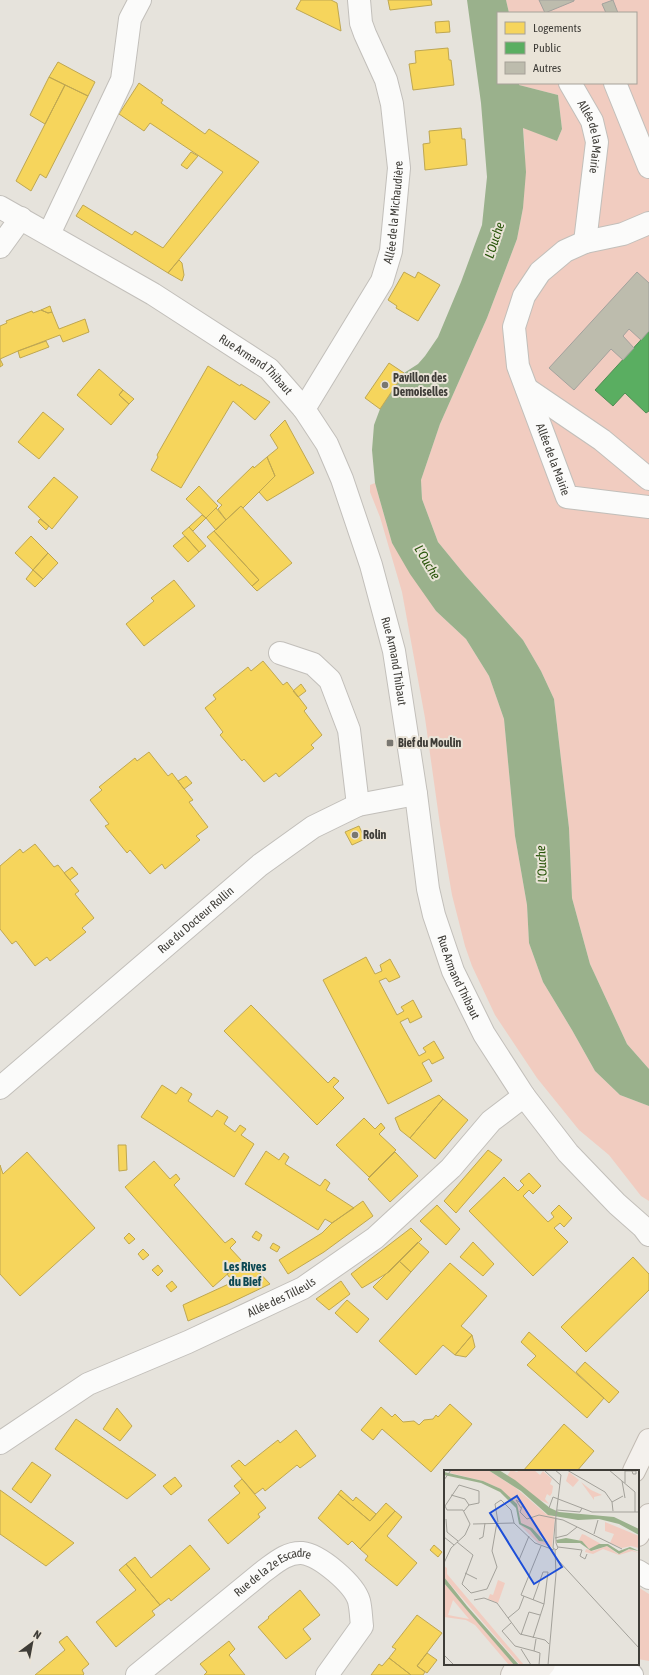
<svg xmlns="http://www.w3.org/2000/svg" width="649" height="1675" font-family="'Asap Condensed',sans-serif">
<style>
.green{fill:#f1ccc0}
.water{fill:#9ab18c}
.homes{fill:#f6d55c;stroke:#bfa751}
.public{fill:#5aae61;stroke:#528c55}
.building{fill:#bdbcad;stroke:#a3a29d}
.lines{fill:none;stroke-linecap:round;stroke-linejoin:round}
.minor-casing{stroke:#c2bfba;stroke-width:24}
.major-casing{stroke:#c2bbb3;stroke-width:24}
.minor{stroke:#fbfbfa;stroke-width:22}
.major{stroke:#f4f1ed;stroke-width:22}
.poi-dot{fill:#797771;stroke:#eae4d8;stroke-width:1.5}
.labels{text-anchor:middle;stroke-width:4;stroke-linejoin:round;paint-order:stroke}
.street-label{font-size:12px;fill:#3f3d38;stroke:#eae4d8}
.poi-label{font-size:12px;font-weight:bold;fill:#3f3d38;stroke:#eae4d8;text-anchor:start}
.water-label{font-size:13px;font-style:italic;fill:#265307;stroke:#eae4d8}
.neighbourhood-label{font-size:13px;font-weight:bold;fill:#0c4853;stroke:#eae4d8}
.inset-road{fill:none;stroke:#a3a19a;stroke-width:1}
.view{fill:#1d4ed8;fill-opacity:0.15;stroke:#1d4ed8;stroke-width:2}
.inset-edge{fill:none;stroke:#3f3d38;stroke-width:2}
</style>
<rect width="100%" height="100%" fill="#e6e3dc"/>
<!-- green -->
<path class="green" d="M 506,0 L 649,0 L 649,1069 L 627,1044 L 590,964 L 572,898 L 569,828 L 554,699 L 541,671 L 523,640 L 465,575 L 438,542 L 422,499 L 421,480 L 440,424 L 487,318 L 517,239 L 523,208 L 525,150 L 523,127 L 557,141 L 562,129 L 558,95 L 519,85 L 519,83 L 636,83 L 636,13 L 509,13 Z
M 375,483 L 392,543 L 436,611 L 466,639 L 489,676 L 504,719 L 515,836 L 527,905 L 529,943 L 543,982 L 572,1030 L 595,1071 L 620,1095 L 649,1106 L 649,1201 L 641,1196 L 609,1155 L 579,1130 L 537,1078 L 495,1015 L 472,966 L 465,946 L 452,895 L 440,825 L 425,718 L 402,592 L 380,517 L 370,492 L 370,485 Z
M 638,1587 L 649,1594 L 649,1661 L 638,1659 Z"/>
<!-- water -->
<path class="water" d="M 467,0 L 506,0 L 509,13 L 498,13 L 498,83 L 519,83 L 519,85 L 558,95 L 562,129 L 557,141 L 523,128 L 526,172 L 523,208 L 517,239 L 487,318 L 440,424 L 421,480 L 422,499 L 438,542 L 465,575 L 523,640 L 541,671 L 554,699 L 569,828 L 572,898 L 590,964 L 627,1044 L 649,1069 L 649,1106 L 620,1095 L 595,1071 L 572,1030 L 543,982 L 529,943 L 527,905 L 515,836 L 504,719 L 489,676 L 466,639 L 436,611 L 410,574 L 392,543 L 375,483 L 372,450 L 374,425 L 380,409 L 404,373 L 418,364 L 425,356 L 438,337 L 461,282 L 482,225 L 487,177 L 481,103 Z"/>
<!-- homes -->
<path class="homes" d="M 301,0 L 331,0 L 337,3 L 341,31 L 296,9 Z
M 388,0 L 431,0 L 432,5 L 390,10 Z
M 449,21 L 450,32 L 436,33 L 435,22 Z
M 448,48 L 449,60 L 451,60 L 454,85 L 413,90 L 409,64 L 416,63 L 415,51 Z
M 58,62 L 95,82 L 88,96 L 49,77 Z
M 49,77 L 65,85 L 45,124 L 30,115 Z
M 139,83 L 163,100 L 161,103 L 205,134 L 209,129 L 259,162 L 168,273 L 76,216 L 83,205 L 132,235 L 135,231 L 163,248 L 223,172 L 150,123 L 144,131 L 119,114 Z
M 65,85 L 88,96 L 46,178 L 40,174 L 31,191 L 16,181 Z
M 461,128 L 462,139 L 465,139 L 467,165 L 425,170 L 423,144 L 430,143 L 429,131 Z
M 191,152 L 198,156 L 187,169 L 181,165 Z
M 179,260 L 182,263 L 184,275 L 182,281 L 168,273 Z
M 404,272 L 415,278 L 418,272 L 440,285 L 418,321 L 396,308 L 397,306 L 388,300 Z
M 50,306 L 52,312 L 48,313 L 41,310 Z
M 41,310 L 48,313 L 52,312 L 59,329 L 85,319 L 89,332 L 63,342 L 60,335 L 18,351 L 0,359 L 3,365 L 0,367 L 0,326 L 7,323 L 6,321 L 32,311 L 33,313 Z
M 46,341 L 49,347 L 20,358 L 18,351 Z
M 389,363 L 404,373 L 380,409 L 365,398 Z
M 208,366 L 240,386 L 241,384 L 270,402 L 255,420 L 233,401 L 181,488 L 151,470 L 158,457 L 157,455 Z
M 99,369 L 123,390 L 119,395 L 129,404 L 111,425 L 77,395 Z
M 123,390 L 134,399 L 129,404 L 119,395 Z
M 43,412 L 64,429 L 39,459 L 18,442 Z
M 285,420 L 314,473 L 267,501 L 259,492 L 275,476 L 267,457 L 278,448 L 270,435 Z
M 267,457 L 275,476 L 243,508 L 241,506 L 226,520 L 218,509 L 222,505 L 217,501 L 253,466 L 254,468 Z
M 54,477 L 78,497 L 52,529 L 28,507 Z
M 199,486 L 218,506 L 206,518 L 186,499 Z
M 241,506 L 292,563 L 257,591 L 252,586 L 259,580 L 214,531 Z
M 216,508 L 226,520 L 216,530 L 206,518 Z
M 202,515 L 206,518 L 193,531 L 189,527 Z
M 40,519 L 49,526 L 46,530 L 38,522 Z
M 189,527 L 206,546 L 199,552 L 182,533 Z
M 214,531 L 259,580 L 252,586 L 207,537 Z
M 31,536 L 48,553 L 33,570 L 15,553 Z
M 185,536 L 199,552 L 188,562 L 173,546 Z
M 48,553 L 58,563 L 43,579 L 33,570 Z
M 33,570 L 43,579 L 35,587 L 26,579 Z
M 174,580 L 195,606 L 144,646 L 126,624 L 154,601 L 151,598 Z
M 263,661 L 283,685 L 287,682 L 307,708 L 304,711 L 322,735 L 311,745 L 314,748 L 279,777 L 276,773 L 264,782 L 244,759 L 242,761 L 220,735 L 223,732 L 205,708 L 216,699 L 213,695 L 248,667 L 251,671 Z
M 301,684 L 306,691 L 298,697 L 293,691 Z
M 149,752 L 168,776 L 172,773 L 178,781 L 193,800 L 189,802 L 208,827 L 196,836 L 200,840 L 165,869 L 162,864 L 150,874 L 130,850 L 127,853 L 105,826 L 109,824 L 90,800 L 102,790 L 99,787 L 135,758 L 137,761 Z
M 186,776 L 192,783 L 184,789 L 178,781 Z
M 359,826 L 365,839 L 352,845 L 345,832 Z
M 35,844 L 54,867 L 58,865 L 70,880 L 79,891 L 75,894 L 94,918 L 82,928 L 86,932 L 50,961 L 47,957 L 35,966 L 16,941 L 12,944 L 0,929 L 0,866 L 20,849 L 23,853 Z
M 72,867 L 78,874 L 70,880 L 64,873 Z
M 366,957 L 375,974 L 382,971 L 380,965 L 390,959 L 400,977 L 389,982 L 386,978 L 379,981 L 397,1015 L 404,1011 L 401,1007 L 413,1000 L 422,1017 L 410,1023 L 408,1018 L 400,1022 L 419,1056 L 426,1052 L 423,1048 L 434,1041 L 444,1058 L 432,1064 L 429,1059 L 422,1063 L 432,1081 L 388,1104 L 323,980 Z
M 251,1005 L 328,1083 L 334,1077 L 339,1081 L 333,1087 L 344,1098 L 317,1125 L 224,1031 Z
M 162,1085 L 176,1094 L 181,1087 L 192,1094 L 188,1101 L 212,1117 L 217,1110 L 228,1117 L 224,1124 L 235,1132 L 240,1125 L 246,1129 L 241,1135 L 254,1144 L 234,1177 L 141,1117 Z
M 439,1095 L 443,1099 L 410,1138 L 400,1130 L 395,1118 Z
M 443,1099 L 468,1120 L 435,1159 L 410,1138 Z
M 364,1118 L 375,1129 L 381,1123 L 385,1128 L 379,1134 L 396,1150 L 369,1177 L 336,1145 Z
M 118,1145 L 126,1145 L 127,1170 L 119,1171 Z
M 488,1150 L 502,1160 L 456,1213 L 444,1201 Z
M 266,1151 L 279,1160 L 284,1153 L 289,1157 L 285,1164 L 320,1186 L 325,1179 L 330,1183 L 326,1190 L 354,1208 L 332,1223 L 325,1219 L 318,1230 L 245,1184 Z
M 27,1152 L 95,1228 L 20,1296 L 0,1274 L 0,1165 L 3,1174 Z
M 395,1152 L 418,1176 L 390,1202 L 368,1179 Z
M 154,1161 L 170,1179 L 176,1174 L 180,1179 L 174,1185 L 225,1243 L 232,1238 L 236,1242 L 230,1248 L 242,1261 L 213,1287 L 125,1187 Z
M 529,1173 L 541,1186 L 533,1194 L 529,1190 L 523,1196 L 548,1222 L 554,1217 L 551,1213 L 559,1205 L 572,1218 L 564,1227 L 560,1223 L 554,1228 L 568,1242 L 533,1276 L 469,1211 L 504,1177 L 518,1191 L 524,1185 L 520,1181 Z
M 363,1201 L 373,1216 L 324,1252 L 288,1274 L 279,1260 L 322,1233 L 332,1223 Z
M 437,1205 L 460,1229 L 446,1245 L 420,1221 Z
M 411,1228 L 422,1239 L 389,1272 L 362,1288 L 351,1274 Z
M 256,1231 L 262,1235 L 259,1241 L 252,1237 Z
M 129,1233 L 135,1239 L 129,1244 L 124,1238 Z
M 418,1242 L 429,1252 L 411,1272 L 399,1261 Z
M 473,1242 L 494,1264 L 483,1276 L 460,1257 Z
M 273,1243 L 280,1247 L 277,1252 L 270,1248 Z
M 143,1249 L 149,1255 L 143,1260 L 138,1254 Z
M 633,1257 L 649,1274 L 649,1290 L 586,1352 L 561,1327 Z
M 242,1261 L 251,1272 L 256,1269 L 270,1284 L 228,1304 L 188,1321 L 183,1305 L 233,1282 L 227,1274 Z
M 399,1261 L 411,1272 L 387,1300 L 373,1287 Z
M 450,1263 L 487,1296 L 461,1326 L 472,1335 L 455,1355 L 443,1345 L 416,1375 L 379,1341 Z
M 158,1265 L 163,1271 L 158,1276 L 152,1270 Z
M 172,1281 L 177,1287 L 171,1292 L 166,1286 Z
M 341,1281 L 350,1294 L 329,1310 L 316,1299 Z
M 347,1300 L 369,1319 L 357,1333 L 335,1313 Z
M 529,1332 L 604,1398 L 587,1418 L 527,1365 L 536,1356 L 521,1342 Z
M 472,1335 L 475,1347 L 466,1357 L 455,1355 Z
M 585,1362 L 619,1392 L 609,1403 L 576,1372 Z
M 450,1404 L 472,1424 L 431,1472 L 382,1429 L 373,1440 L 361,1430 L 381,1407 L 392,1417 L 395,1414 L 403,1422 L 414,1421 L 419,1425 L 424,1420 L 433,1419 L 436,1415 L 438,1417 Z
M 117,1408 L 132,1426 L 120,1441 L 103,1429 Z
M 76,1419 L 156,1475 L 127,1499 L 55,1449 Z
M 564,1424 L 594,1451 L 577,1471 L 523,1471 Z
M 296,1430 L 316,1456 L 300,1468 L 297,1465 L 265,1491 L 263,1488 L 255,1494 L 231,1466 L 239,1460 L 245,1466 L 278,1440 L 280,1443 Z
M 32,1462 L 51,1475 L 31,1503 L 12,1489 Z
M 175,1477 L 182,1486 L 171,1495 L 163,1486 Z
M 242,1479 L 266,1508 L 258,1514 L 260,1517 L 228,1544 L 208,1520 L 240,1493 L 234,1486 Z
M 0,1490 L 74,1543 L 46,1566 L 0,1534 Z
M 341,1490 L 353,1501 L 356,1497 L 376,1514 L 370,1521 L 338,1494 Z
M 338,1494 L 370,1521 L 386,1503 L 395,1511 L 360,1549 L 352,1541 L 348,1545 L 318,1518 Z
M 395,1511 L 402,1517 L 387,1536 L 417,1563 L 397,1586 L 365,1560 L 368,1556 L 360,1549 Z
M 190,1545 L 210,1569 L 171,1601 L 169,1598 L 160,1605 L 126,1564 L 135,1557 L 151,1578 Z
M 434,1545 L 442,1552 L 438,1557 L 430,1550 Z
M 126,1564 L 160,1605 L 152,1611 L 155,1615 L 116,1647 L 96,1622 L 136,1590 L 119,1570 Z
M 300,1590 L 320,1615 L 303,1629 L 311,1639 L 286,1659 L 258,1627 L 269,1618 L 268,1617 Z
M 417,1615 L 442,1633 L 417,1666 L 425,1672 L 423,1675 L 411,1675 L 389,1658 L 396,1649 L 392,1647 Z
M 67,1636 L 89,1664 L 82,1670 L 84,1674 L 83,1675 L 35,1675 L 65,1650 L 59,1642 Z
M 229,1641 L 235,1649 L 229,1655 L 245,1675 L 204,1675 L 207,1672 L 200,1664 Z
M 427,1653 L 437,1660 L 427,1673 L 417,1666 Z
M 389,1658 L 411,1675 L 371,1675 L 379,1664 L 382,1666 Z"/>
<!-- public -->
<path class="public" d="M 649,331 L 649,411 L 646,413 L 625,393 L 613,406 L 595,390 Z"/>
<!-- building -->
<path class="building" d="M 539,0 L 574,0 L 574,1 L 545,13 Z
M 613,0 L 618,13 L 606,13 L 602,4 Z
M 637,272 L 649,283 L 649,331 L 641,340 L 629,329 L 623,336 L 634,348 L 623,360 L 611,349 L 574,390 L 549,368 Z"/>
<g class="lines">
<defs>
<g id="minor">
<path id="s1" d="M 570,83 L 592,121 L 597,142 L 585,242"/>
<path d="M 615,83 L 649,167"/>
<path id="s2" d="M 0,207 L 153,294 L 269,369 L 304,409 L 327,444 L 342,479 L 371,565 L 394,651 L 416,794 L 428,889 L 434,915 L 453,971 L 484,1034 L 524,1096 L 568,1153 L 617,1204 L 643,1227 L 649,1235"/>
<path id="s3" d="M 649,223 L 623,234 L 585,242 L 565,251 L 540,272 L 524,296 L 514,327 L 518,366 L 567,497 L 649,507"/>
<path d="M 49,234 L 122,80 L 130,19 L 140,0"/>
<path d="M 0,247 L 21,218"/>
<path d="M 527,389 L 602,440 L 649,479"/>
<path id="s4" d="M 304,409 L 382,281 L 391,251 L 399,168 L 392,104 L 386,80 L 365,34 L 361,23 L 359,0"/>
<path d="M 280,653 L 313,664 L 330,680 L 349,730 L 358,805"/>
<path id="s5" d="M 0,1088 L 260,865 L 313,827 L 358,805 L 416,794"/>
<path id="s6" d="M 0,1443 L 88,1384 L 188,1342 L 303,1288 L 375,1238 L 451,1168 L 491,1121 L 524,1096"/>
<path d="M 638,1571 L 649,1578"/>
<path d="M 611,1664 L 614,1667 L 632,1675"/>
<path id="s7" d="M 137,1675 L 264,1571 C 275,1563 287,1552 302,1553 C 320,1555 354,1584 359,1601 C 361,1609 361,1618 362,1626 L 327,1675"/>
<path d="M 553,1675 L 582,1669 L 614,1667"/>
</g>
<path id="major" d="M 634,1471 L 649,1440
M 638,1535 L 649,1515
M 512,1675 L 518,1664
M 535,1675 L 544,1664"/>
</defs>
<!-- minor casing -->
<use href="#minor" class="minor-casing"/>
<!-- major casing -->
<use href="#major" class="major-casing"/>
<!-- minor -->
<use href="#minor" class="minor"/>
<!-- major -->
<use href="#major" class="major"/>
</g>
<!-- markers -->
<g class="poi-dot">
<circle cx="385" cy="385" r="4"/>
<rect x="386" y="739" width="8" height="8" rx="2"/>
<circle cx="355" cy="835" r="4"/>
</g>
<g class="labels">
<!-- street labels -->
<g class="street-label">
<text dy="4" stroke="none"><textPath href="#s1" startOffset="59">Allée de la Mairie</textPath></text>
<text dy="4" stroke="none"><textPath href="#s4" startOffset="220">Allée de la Michaudière</textPath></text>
<text dy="4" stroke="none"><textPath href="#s2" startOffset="301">Rue Armand Thibaut</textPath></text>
<text dy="4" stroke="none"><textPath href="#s3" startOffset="322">Allée de la Mairie</textPath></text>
<text dy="4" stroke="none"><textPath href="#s2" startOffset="637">Rue Armand Thibaut</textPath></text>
<text dy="4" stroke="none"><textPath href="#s5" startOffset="258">Rue du Docteur Rollin</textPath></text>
<text dy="4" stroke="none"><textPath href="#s2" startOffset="961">Rue Armand Thibaut</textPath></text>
<text dy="4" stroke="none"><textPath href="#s6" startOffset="318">Allée des Tilleuls</textPath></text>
<text dy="4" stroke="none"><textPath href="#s7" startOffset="172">Rue de la 2e Escadre</textPath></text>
</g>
<!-- poi labels -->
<g class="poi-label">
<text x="393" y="382">Pavillon des<tspan x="393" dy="14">Demoiselles</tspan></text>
<text x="398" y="747">Bief du Moulin</text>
<text x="363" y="839">Rolin</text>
</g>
<!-- water labels -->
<g class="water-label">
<text transform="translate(494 240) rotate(-72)" y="5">L'Ouche</text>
<text transform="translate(428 562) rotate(59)" y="5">L'Ouche</text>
<text transform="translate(541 864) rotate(-93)" y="5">L'Ouche</text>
</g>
<!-- neighbourhood labels -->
<g class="neighbourhood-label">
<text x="245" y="1271">Les Rives<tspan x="245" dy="15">du Bief</tspan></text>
</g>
</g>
<!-- overview -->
<g transform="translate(444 1470)">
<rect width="195" height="195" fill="#e6e3dc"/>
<path d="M 8,0 L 44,0 L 72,18 L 102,44 L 111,47 L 108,77 L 94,73 L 75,54 L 86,60 L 95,71 L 105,72 L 77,53 L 73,37 L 57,19 L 39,11 L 6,3 ZM 55,0 L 63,6 L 67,0 L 73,2 L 75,0 L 90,0 L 96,5 L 99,1 L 108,9 L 106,14 L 109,16 L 108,23 L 106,26 L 103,24 L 101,29 L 105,34 L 94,29 ZM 125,2 L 135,10 L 129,17 L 122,11 ZM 137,12 L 147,20 L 158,25 L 150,27 L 150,30 ZM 161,52 L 195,66 L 195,78 L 187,76 L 178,78 L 166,73 L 170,64 L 161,61 ZM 138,64 L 141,65 L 157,74 L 145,79 L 135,70 ZM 163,76 L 174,84 L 186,79 L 195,83 L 188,81 L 175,85 L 159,79 L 149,84 L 141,82 L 142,79 L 149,81 ZM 0,96 L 3,98 L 3,104 L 80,195 L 76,195 L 0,107 ZM 54,110 L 61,113 L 54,133 L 44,129 L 46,124 L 49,125 ZM 0,113 L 28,145 L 70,195 L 65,195 L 31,155 L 22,150 L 0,147 ZM 9,130 L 25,149 L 4,145 Z" fill="#f1ccc0" fill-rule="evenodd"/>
<path d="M 44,0 L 55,0 L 71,10 L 106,38 L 115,42 L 170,47 L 195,59 L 195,65 L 175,54 L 155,49 L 134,50 L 104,45 L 77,21 ZM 0,2 L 39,11 L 57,19 L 73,34 L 77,53 L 88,58 L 100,71 L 106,72 L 95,71 L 86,60 L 75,54 L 72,38 L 56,22 L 37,13 L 0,5 ZM 122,68 L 138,71 L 145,79 L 155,74 L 164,74 L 175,81 L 186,77 L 195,81 L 185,79 L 175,84 L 163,76 L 147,81 L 136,73 L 113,73 L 112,70 ZM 0,107 L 23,136 L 75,195 L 70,195 L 27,145 L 0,113 Z" fill="#9ab18c"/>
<path class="inset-road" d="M 100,0 L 116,15M 111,0 L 117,5 L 111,54 L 109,78 L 112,80 L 114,78 L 112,73 L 112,49M 123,0 L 161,22 L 168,32 L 169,41M 165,0 L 191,22 L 191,42M 181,1 L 192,1 L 192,4 L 189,4 L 188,1M 0,10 L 7,0M 178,11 L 181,28M 181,13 L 181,0M 7,25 L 21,29 L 25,35M 168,32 L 179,26M 77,38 L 72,30 L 79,34 L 76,42 L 83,49 L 95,45 L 119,50 L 178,79M 105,38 L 109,27 L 148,42 L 195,42M 113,40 L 136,42 L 138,38M 20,41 L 25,35 L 35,33 L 35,21 L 15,15 L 1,36 L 3,40 L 19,40 L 26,54M 2,49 L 3,62 L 14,71M 54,52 L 51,34 L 57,30 L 67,40 L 70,53M 29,54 L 70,53 L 91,73 L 110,80M 150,64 L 154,50M 0,67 L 10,75M 111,68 L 123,65 L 133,57M 35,69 L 39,67 L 41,53M 13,72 L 29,85 L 18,114 L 27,123 L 43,119 L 53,97 L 48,81 L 53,52M 114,77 L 138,80 L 136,86 L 141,89 L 143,84M 113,89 L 195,178M 75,90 L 85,66M 0,93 L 7,78 L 21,65 L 26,54M 21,103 L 33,109M 30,130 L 40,128 L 53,133 L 76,164 L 101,170 L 105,174M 89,130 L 99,102 L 104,102 L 100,134M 64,148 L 75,139 L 80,126M 67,153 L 58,161 L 71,176 L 90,181 L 92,169M 77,165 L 85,142 L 96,145M 89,168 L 100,134 L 77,125 L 97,76M 77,179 L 87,195M 90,181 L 96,183 L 95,195M 0,185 L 10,195M 104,195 L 112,104 L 111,80"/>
<path class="view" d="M 73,26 L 118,97 L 90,114 L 46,43 Z"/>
<rect width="195" height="195" class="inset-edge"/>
</g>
<!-- legend -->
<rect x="497" y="12" width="140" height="72" fill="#eae4d8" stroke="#a6a198"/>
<rect x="505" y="22" width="20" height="12" fill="#f6d55c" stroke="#a6a198"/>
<text x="533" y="32" font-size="12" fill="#3f3d38">Logements</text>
<rect x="505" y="42" width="20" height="12" fill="#5aae61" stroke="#a6a198"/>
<text x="533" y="52" font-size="12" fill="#3f3d38">Public</text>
<rect x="505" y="62" width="20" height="12" fill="#bdbcad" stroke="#a6a198"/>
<text x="533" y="72" font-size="12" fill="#3f3d38">Autres</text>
<!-- north arrow -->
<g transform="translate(32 1643) rotate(32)" stroke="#eae4d8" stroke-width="3" paint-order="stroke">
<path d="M0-3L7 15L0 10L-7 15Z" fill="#3f3d38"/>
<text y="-6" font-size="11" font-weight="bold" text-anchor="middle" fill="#3f3d38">N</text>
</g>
</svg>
